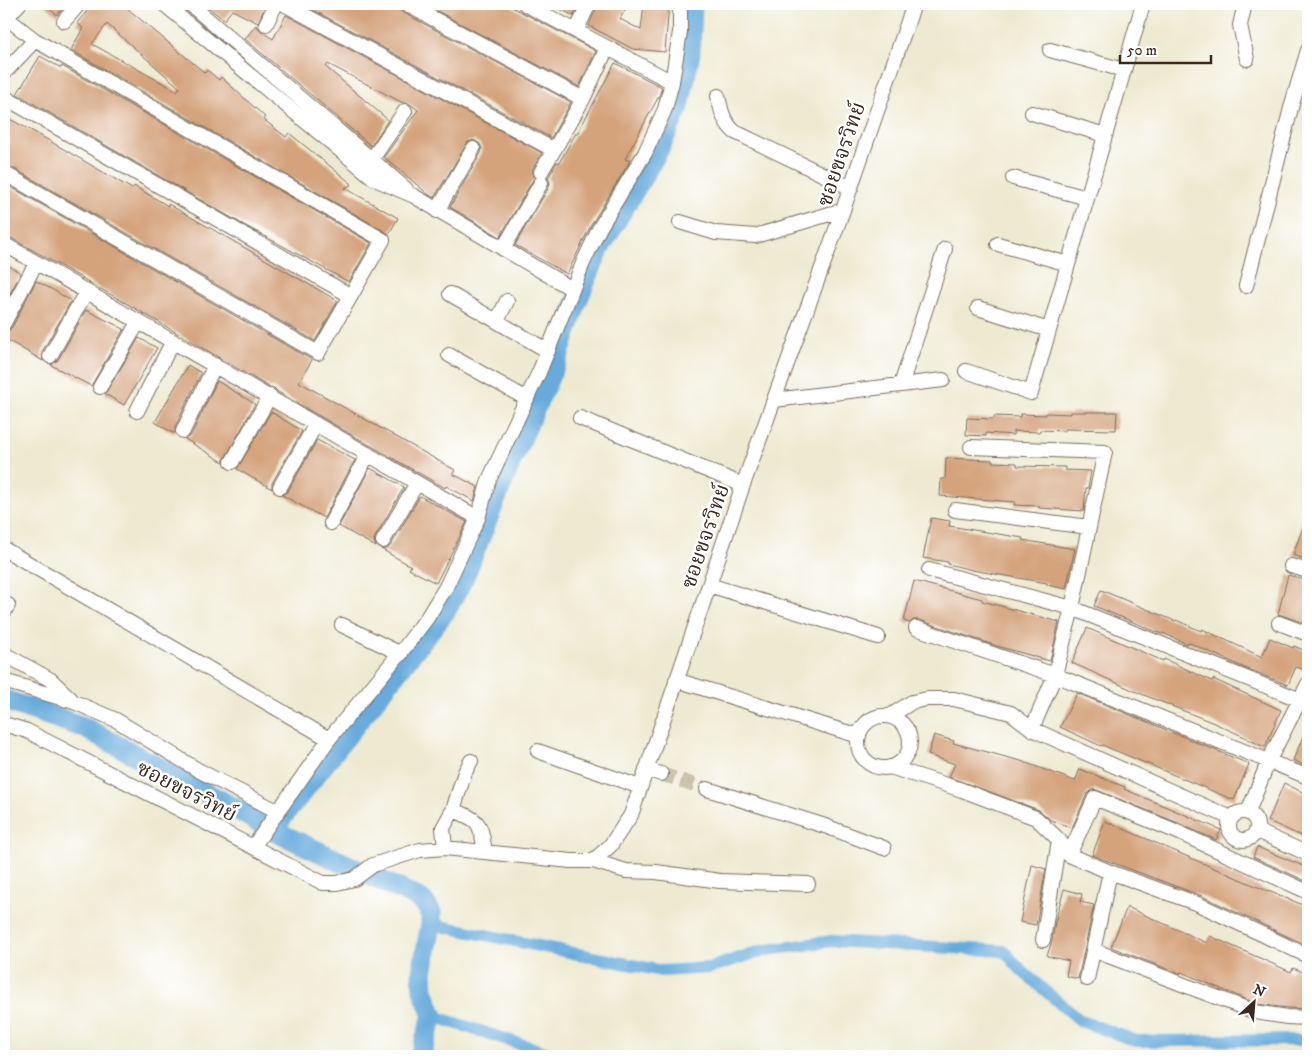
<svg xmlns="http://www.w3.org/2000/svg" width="1312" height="1060" font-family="'IM FELL DW Pica','Noto Serif Thai',serif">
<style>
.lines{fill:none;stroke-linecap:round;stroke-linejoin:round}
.canal{stroke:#66abdc;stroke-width:12}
.river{stroke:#66abdc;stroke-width:21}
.building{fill:#d4a37b;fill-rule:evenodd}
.minor-tunnel{stroke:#cac4ad;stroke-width:14;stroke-dasharray:14 7;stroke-linecap:butt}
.minor-casing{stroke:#7a6d5d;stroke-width:16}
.minor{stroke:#fff;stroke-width:14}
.labels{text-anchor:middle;stroke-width:5;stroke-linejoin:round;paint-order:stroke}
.street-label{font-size:21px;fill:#3b2a1e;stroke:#fff}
</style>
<rect width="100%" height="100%" fill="#fff"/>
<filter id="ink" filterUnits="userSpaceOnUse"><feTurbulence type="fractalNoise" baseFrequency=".02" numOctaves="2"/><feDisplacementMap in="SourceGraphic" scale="10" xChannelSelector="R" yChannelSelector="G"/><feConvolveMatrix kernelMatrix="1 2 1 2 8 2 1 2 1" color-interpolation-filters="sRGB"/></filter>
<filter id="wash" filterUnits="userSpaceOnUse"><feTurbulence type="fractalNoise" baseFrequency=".0096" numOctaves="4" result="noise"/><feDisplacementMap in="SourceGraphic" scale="20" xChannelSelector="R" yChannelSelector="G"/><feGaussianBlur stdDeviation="1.12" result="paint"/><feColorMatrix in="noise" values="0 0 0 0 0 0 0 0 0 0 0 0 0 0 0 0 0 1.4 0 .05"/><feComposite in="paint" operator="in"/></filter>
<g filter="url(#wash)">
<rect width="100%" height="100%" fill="#eeead1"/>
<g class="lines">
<!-- canal -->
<path class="canal" d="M 431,924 L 662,971 L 709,968 L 761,951 L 832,941 L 1004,951 L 1023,972 L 1081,1021 L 1136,1041 L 1308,1040
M 433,1016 L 558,1056"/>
<!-- river -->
<path class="river" d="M 4,700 L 83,727 L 238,810 L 272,830 L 412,895 L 424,902 L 431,913 L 431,924 L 422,973 L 423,990 L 433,1016 L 420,1056
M 272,830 L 446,610 L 463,579 L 512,459 L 556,362 L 577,301 L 599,249 L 659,149 L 679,106 L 690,53 L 692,4"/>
</g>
<g id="blocks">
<!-- building -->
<path class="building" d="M 43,4 L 67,4 L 57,15 Z
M 93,4 L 122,4 L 205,73 L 207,70 L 219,80 L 221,77 L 265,117 L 263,119 L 286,137 L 289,133 L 352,184 L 345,188 L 398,218 L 389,234 L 71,50 L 83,28 L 77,23 ZM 107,24 L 180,88 L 177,91 L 92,44 Z
M 204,4 L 266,4 L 258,23 L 232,10 L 224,20 Z
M 302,4 L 397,4 L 398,8 L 402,12 L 571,102 L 551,138 Z
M 424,4 L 506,4 L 596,51 L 579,87 Z
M 550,4 L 579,4 L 574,16 Z
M 598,4 L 628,4 L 620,19 L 641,30 L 644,4 L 669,4 L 665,52 L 633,49 L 589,26 Z
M 286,15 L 542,153 L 533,168 L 532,172 L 534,178 L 500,237 L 450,207 L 481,153 L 482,149 L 480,144 L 474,140 L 468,142 L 434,198 L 428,194 L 384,157 L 418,110 L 410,104 L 403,103 L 328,64 L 326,67 L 388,120 L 371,146 L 245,39 L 256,25 L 262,32 L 273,39 Z
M 40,56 L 61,68 L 62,66 L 371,243 L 349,282 L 244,225 L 17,94 Z
M 615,63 L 662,87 L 659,96 L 625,159 L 630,161 L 591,225 L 567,274 L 515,245 L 549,187 L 550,182 L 548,178 L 557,162 L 559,163 L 576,133 L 577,134 Z
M 4,116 L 36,133 L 132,189 L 134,186 L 168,206 L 168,204 L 338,301 L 315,341 L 8,165 L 4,164 Z
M 4,183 L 312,360 L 299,382 L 455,470 L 453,474 L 478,487 L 474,501 L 446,486 L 445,488 L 373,447 L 278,392 L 274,388 L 269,387 L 143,313 L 8,236 L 4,235 Z
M 4,263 L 21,273 L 4,305 Z
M 36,281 L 55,291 L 71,301 L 42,352 L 43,361 L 4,338 L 4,332 L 8,331 L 12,327 Z
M 86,310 L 124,329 L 91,386 L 51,365 L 58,360 Z
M 139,338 L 157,348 L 124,405 L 105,394 Z
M 188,365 L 201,373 L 175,427 L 175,433 L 173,433 L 155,422 Z
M 217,381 L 255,404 L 223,462 L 185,439 L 191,435 Z
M 271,412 L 302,431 L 272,483 L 272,489 L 237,469 Z
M 1071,412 L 1117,412 L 1116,430 L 1065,429 L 1065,431 L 1040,430 L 1040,432 L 1013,431 L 1013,435 L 986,433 L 986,436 L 966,435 L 967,418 L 994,419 L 994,416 L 1020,417 L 1021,414 L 1046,415 L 1046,413 L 1071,414 Z
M 317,440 L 355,460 L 324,518 L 282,495 L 288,491 Z
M 946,458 L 992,460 L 992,462 L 1017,463 L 1017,466 L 1065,467 L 1065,470 L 1091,471 L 1088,488 L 1086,488 L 1084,511 L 1039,508 L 1039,506 L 1014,505 L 1015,502 L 940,496 L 941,479 L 945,479 Z
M 370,468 L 404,487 L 375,537 L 374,541 L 376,547 L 339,526 Z
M 420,496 L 467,522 L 436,583 L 409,569 L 411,566 L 381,549 L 387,549 L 391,545 Z
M 931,518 L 950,521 L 949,526 L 1023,538 L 1022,540 L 1075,549 L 1066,589 L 1047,585 L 1047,583 L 972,570 L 948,564 L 948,562 L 923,558 Z
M 1306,518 L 1308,519 L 1308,560 L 1293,555 Z
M 1288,575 L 1308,581 L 1308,624 L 1278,614 Z
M 914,581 L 963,594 L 982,599 L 982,601 L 1059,622 L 1050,661 L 997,646 L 919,620 L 914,620 L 909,623 L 904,621 Z
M 1101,590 L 1175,621 L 1176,620 L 1201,631 L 1202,629 L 1262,657 L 1270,638 L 1293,648 L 1294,646 L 1308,652 L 1308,663 L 1305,670 L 1296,667 L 1288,685 L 1245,668 L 1188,642 L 1187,644 L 1163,633 L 1162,634 L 1094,606 Z
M 1087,628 L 1163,661 L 1164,659 L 1212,681 L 1213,679 L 1281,710 L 1265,747 L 1247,739 L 1247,738 L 1214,723 L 1139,693 L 1072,663 Z
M 1077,693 L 1249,764 L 1234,800 L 1102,745 L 1101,746 L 1060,727 Z
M 1308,725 L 1308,767 L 1293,760 Z
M 934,735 L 954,741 L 953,743 L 1021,761 L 1075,781 L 1080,769 L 1125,787 L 1124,789 L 1221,830 L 1216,840 L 1176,822 L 1094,789 L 1087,794 L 1072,828 L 1051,820 L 1039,810 L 949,777 L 955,764 L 928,755 Z
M 1284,783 L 1308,795 L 1308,839 L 1268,821 Z
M 1105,821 L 1258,887 L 1308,907 L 1308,946 L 1202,896 L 1092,855 Z
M 1257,847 L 1308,868 L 1308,882 L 1253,857 Z
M 1032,865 L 1046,869 L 1036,925 L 1020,922 Z
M 1064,889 L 1082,894 L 1080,902 L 1094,905 L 1078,979 L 1066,976 L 1069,961 L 1047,956 L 1052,941 L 1055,922 Z
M 1127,907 L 1207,943 L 1210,936 L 1291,972 L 1293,968 L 1308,974 L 1308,1009 L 1288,1008 L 1257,1004 L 1181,972 L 1180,974 L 1111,947 Z"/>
</g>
</g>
<g filter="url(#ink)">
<use href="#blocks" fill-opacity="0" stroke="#7a6d5d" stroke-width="1"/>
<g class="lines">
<!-- minor-tunnel -->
<path class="minor-tunnel" d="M 661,774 L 707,789"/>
<defs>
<path id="minor" d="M 164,4 L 375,179 L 414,196 L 572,289
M 190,4 L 406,189
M 284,4 L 554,150 L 583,99 L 607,48
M 406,4 L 583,99
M 525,4 L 672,82
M 1245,4 L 1240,25 L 1247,59
M 4,16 L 35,40 L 383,240 L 318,353 L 4,173
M 6,18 L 19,4
M 64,21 L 79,4
M 266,24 L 276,4
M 576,31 L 589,4
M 1050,50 L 1124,70
M 4,73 L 35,40
M 718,96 C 721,110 723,122 735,132 L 851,188
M 4,97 L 351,296
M 1032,113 L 1105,135
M 372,159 L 405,111
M 541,172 L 554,150
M 1013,178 L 1087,198
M 437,211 L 473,149
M 680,222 L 716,233 L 755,236 L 843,210
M 4,244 L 478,518
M 998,244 L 1068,264
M 503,249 L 541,183
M 1246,286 L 1292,104 L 1308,50
M 450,294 L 548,351
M 978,308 L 1049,330
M 497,321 L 507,301
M 4,323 L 36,263
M 449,355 L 527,399
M 50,356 L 86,292
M 966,371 L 1031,393 L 1143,4
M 901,385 L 945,249
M 100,387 L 139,321
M 774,400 L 943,380
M 137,411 L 173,341
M 580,418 L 743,485
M 183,431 L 215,365
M 232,462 L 270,396
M 280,487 L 316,424
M 955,510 L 1089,527
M 331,523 L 368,454
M 383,541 L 417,483
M 4,549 L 329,739
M 1291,566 L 1308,571
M 929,570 L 1072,608 L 1308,703
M 709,585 L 878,637
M 4,612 L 8,605
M 1279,623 L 1308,634
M 342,625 L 401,654
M 916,628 L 1055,675 L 1308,777
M 4,654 L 51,680 L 71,699
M 676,680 L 859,736
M 4,681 L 74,702 L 116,720 L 198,770 L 277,811
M 890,716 L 912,702 L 927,699 L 954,699 L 1011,713 L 1032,729 L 1055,675 L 1072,608 L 1105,452 L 971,447
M858 742a26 26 0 1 1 52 0a26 26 0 1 1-52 0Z
M 4,724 L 27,731 L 323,883 L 337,883 L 354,879 L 373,865 L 420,850 L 445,848 L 571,861 L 593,861 L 610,846 L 631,815 L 743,485 L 843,210 L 914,4
M 1032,729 L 1231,818
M 538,751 L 640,787
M 890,767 L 962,790 L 1036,818 L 1059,840 L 1069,855 L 1110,872 L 1198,904 L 1308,956
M 646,769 L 661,774
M 707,789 L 825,826 L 884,848
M 453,810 C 482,821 480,823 485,852
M1229 826a14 14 0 1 1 28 0a14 14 0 1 1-28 0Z
M 1248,812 L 1269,760 L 1308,684
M 1257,831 L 1308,854
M 253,847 L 329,739 L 405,647 L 427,618 L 446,587 L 478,518 L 489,480 L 540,370 L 583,263 L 599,229 L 645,153 L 665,109 L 672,82 L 680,32 L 680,4
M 445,848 L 443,828 L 453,810 L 465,772 L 471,761
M 1069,855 L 1095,798 L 1173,830 L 1308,892
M 593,861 L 626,871 L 656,872 L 720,881 L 808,884
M 1043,940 L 1059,840
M 1093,950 L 1255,1012 L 1287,1017 L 1308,1018
M 1087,979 L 1110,872"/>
</defs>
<!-- minor casing -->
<use href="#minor" class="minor-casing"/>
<!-- minor -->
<use href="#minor" class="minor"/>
</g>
</g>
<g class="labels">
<!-- street labels -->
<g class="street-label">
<text transform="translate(841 154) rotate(-71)" y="7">ซอยขจรวิทย์</text>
<text transform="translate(705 536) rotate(-71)" y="7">ซอยขจรวิทย์</text>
<text transform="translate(187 791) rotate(27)" y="7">ซอยขจรวิทย์</text>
</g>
</g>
<!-- margin -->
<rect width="1312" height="1060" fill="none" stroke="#fff" stroke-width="20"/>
<!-- north arrow -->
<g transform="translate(1254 1002) rotate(26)" stroke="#ffffff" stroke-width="4" paint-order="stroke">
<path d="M0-4L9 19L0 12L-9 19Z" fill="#3b2a1e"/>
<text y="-8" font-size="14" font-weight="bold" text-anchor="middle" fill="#3b2a1e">N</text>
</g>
<!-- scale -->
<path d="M1120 55v8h91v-8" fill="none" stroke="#3b2a1e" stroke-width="2.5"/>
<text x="1127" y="55" font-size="15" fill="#3b2a1e" stroke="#ffffff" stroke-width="4" paint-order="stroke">50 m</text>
</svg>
